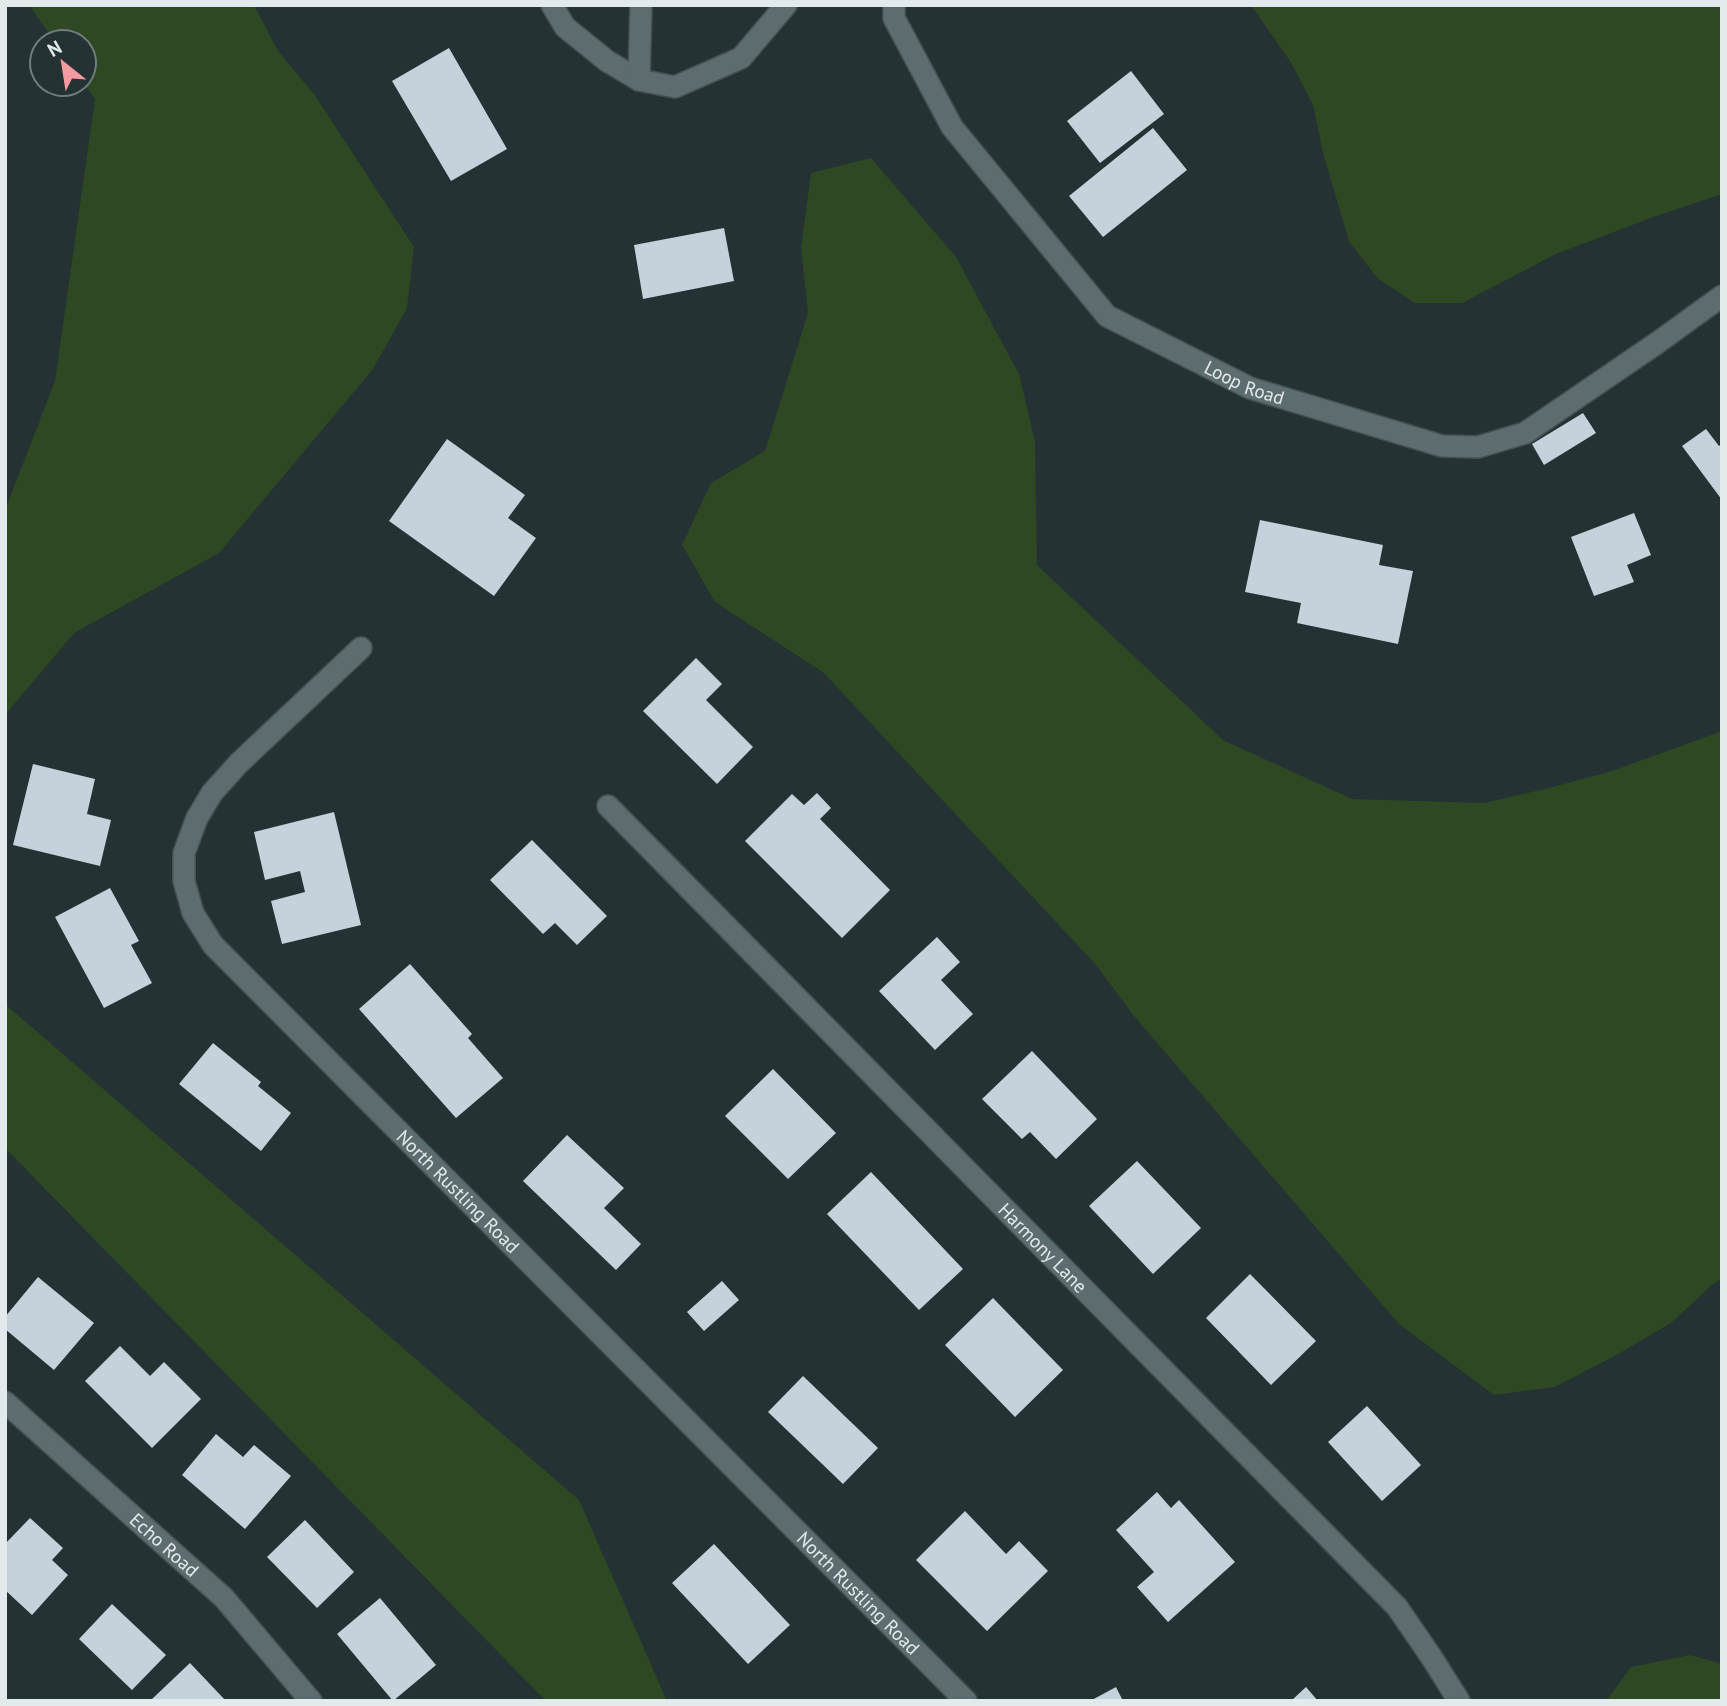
<svg xmlns="http://www.w3.org/2000/svg" width="1727" height="1706" font-family="'PT Sans',sans-serif">
<style>
.green{fill:#2d4822}
.building{fill:#c5d1db}
.lines{fill:none;stroke-linecap:round;stroke-linejoin:round}
.minor-casing{stroke:#445051;stroke-width:24}
.minor{stroke:#5d6c6e;stroke-width:21}
.labels{text-anchor:middle;stroke-width:7;stroke-linejoin:round;paint-order:stroke}
.street-label{font-size:19px;fill:#e2eaeb;stroke:#243234}
</style>
<rect width="100%" height="100%" fill="#243234"/>
<!-- green -->
<path class="green" d="M 29,5 L 254,5 L 278,51 L 314,94 L 414,247 L 407,308 L 373,369 L 219,553 L 74,633 L 5,715 L 5,510 L 55,381 L 95,99 L 84,84 L 84,42 L 55,42 Z
M 1251,5 L 1722,5 L 1722,194 L 1648,219 L 1556,254 L 1462,303 L 1415,303 L 1377,278 L 1349,241 L 1323,153 L 1313,105 L 1292,64 Z
M 871,158 L 956,257 L 1019,374 L 1035,441 L 1037,565 L 1223,740 L 1352,799 L 1484,803 L 1549,788 L 1612,771 L 1722,731 L 1722,1279 L 1713,1284 L 1671,1323 L 1613,1357 L 1554,1387 L 1494,1395 L 1399,1324 L 1134,1016 L 1096,965 L 824,673 L 715,602 L 682,545 L 711,483 L 765,451 L 808,313 L 801,248 L 811,173 Z
M 5,1004 L 579,1500 L 667,1701 L 546,1701 L 5,1148 Z
M 1690,1655 L 1722,1664 L 1722,1701 L 1606,1701 L 1631,1667 Z"/>
<!-- building -->
<path class="building" d="M 449,48 L 507,149 L 451,181 L 392,81 Z
M 1131,71 L 1164,114 L 1100,163 L 1067,121 Z
M 1153,128 L 1187,170 L 1103,237 L 1069,196 Z
M 724,228 L 734,281 L 643,299 L 634,245 Z
M 1583,413 L 1596,433 L 1544,465 L 1532,444 Z
M 1706,429 L 1719,446 L 1722,444 L 1722,500 L 1682,446 Z
M 447,439 L 525,495 L 508,518 L 536,538 L 494,596 L 389,521 Z
M 1634,513 L 1651,555 L 1627,565 L 1634,582 L 1594,596 L 1571,537 Z
M 1260,520 L 1383,545 L 1379,565 L 1413,571 L 1398,644 L 1297,623 L 1301,603 L 1245,592 Z
M 696,658 L 722,684 L 706,700 L 753,747 L 717,784 L 643,711 Z
M 33,764 L 95,779 L 87,814 L 111,820 L 100,866 L 13,845 Z
M 817,793 L 831,808 L 820,819 L 890,890 L 842,938 L 745,841 L 792,794 L 804,805 Z
M 334,812 L 361,925 L 282,944 L 271,901 L 305,892 L 300,871 L 265,880 L 254,832 Z
M 532,840 L 607,916 L 577,945 L 555,923 L 543,934 L 490,880 Z
M 110,888 L 139,941 L 131,945 L 152,983 L 104,1008 L 55,917 Z
M 937,937 L 960,962 L 941,980 L 973,1014 L 935,1050 L 879,991 Z
M 410,964 L 472,1034 L 468,1038 L 503,1078 L 456,1118 L 359,1009 Z
M 213,1043 L 261,1082 L 258,1086 L 291,1113 L 261,1151 L 179,1084 Z
M 1032,1051 L 1097,1119 L 1056,1159 L 1030,1132 L 1022,1139 L 982,1099 Z
M 773,1069 L 836,1133 L 788,1179 L 725,1116 Z
M 567,1135 L 624,1188 L 604,1208 L 641,1244 L 616,1270 L 523,1181 Z
M 1137,1161 L 1201,1228 L 1153,1274 L 1089,1206 Z
M 871,1172 L 963,1269 L 919,1310 L 827,1214 Z
M 1250,1274 L 1316,1341 L 1271,1385 L 1206,1318 Z
M 38,1277 L 94,1323 L 54,1370 L 5,1329 L 5,1317 Z
M 722,1281 L 739,1300 L 704,1331 L 687,1312 Z
M 993,1298 L 1063,1370 L 1015,1417 L 945,1345 Z
M 120,1346 L 150,1376 L 164,1362 L 201,1399 L 152,1448 L 85,1381 Z
M 803,1376 L 878,1448 L 843,1484 L 768,1412 Z
M 1367,1406 L 1421,1465 L 1382,1501 L 1328,1442 Z
M 216,1434 L 243,1457 L 254,1445 L 291,1476 L 245,1529 L 182,1475 Z
M 1157,1492 L 1171,1508 L 1179,1500 L 1235,1562 L 1168,1622 L 1137,1587 L 1154,1572 L 1116,1530 Z
M 965,1511 L 1006,1554 L 1019,1541 L 1048,1571 L 987,1631 L 916,1560 Z
M 30,1518 L 63,1548 L 52,1560 L 68,1575 L 32,1615 L 5,1590 L 5,1544 Z
M 305,1520 L 354,1572 L 317,1608 L 267,1557 Z
M 714,1544 L 790,1625 L 748,1664 L 672,1583 Z
M 380,1598 L 436,1665 L 393,1701 L 337,1634 Z
M 112,1604 L 166,1655 L 132,1690 L 79,1639 Z
M 190,1663 L 226,1701 L 153,1701 L 152,1699 Z
M 1116,1687 L 1123,1701 L 1090,1701 Z
M 1306,1687 L 1318,1701 L 1291,1701 Z"/>
<g class="lines">
<defs>
<g id="minor">
<path d="M 552,5 L 565,27 L 607,61 L 639,80 L 675,87 L 741,58 L 786,5"/>
<path id="s1" d="M 894,5 L 894,18 L 952,127 L 1107,316 L 1250,388 L 1442,446 L 1478,447 L 1525,433 L 1657,343 L 1722,296"/>
<path d="M 639,80 L 641,5"/>
<path id="s2" d="M 361,648 L 239,763 L 212,793 L 197,818 L 184,853 L 184,881 L 193,913 L 213,945 L 966,1701"/>
<path id="s3" d="M 608,806 L 1397,1607 L 1432,1658 L 1459,1701"/>
<path id="s4" d="M 5,1402 L 224,1598 L 311,1701"/>
</g>
</defs>
<!-- minor casing -->
<use href="#minor" class="minor-casing"/>
<!-- minor -->
<use href="#minor" class="minor"/>
</g>
<g class="labels">
<!-- street labels -->
<g class="street-label">
<text dy="7" stroke="none"><textPath href="#s1" startOffset="534">Loop Road</textPath></text>
<text dy="7" stroke="none"><textPath href="#s2" startOffset="721">North Rustling Road</textPath></text>
<text dy="7" stroke="none"><textPath href="#s3" startOffset="620">Harmony Lane</textPath></text>
<text dy="7" stroke="none"><textPath href="#s4" startOffset="214">Echo Road</textPath></text>
<text dy="7" stroke="none"><textPath href="#s2" startOffset="1288">North Rustling Road</textPath></text>
</g>
</g>
<!-- border -->
<rect width="1727" height="1706" fill="none" stroke="#e2eaeb" stroke-width="14"/>
<!-- north arrow -->
<g transform="translate(63 63) rotate(330)"><circle r="33" fill="#243234" stroke="#707c7d" stroke-width="2"/>
<path d="M0-5L12 26L0 18L-12 26Z" fill="#f49aa0"/>
<text y="-10" font-size="19" font-weight="bold" text-anchor="middle" fill="#e2eaeb">N</text>
</g>
</svg>
